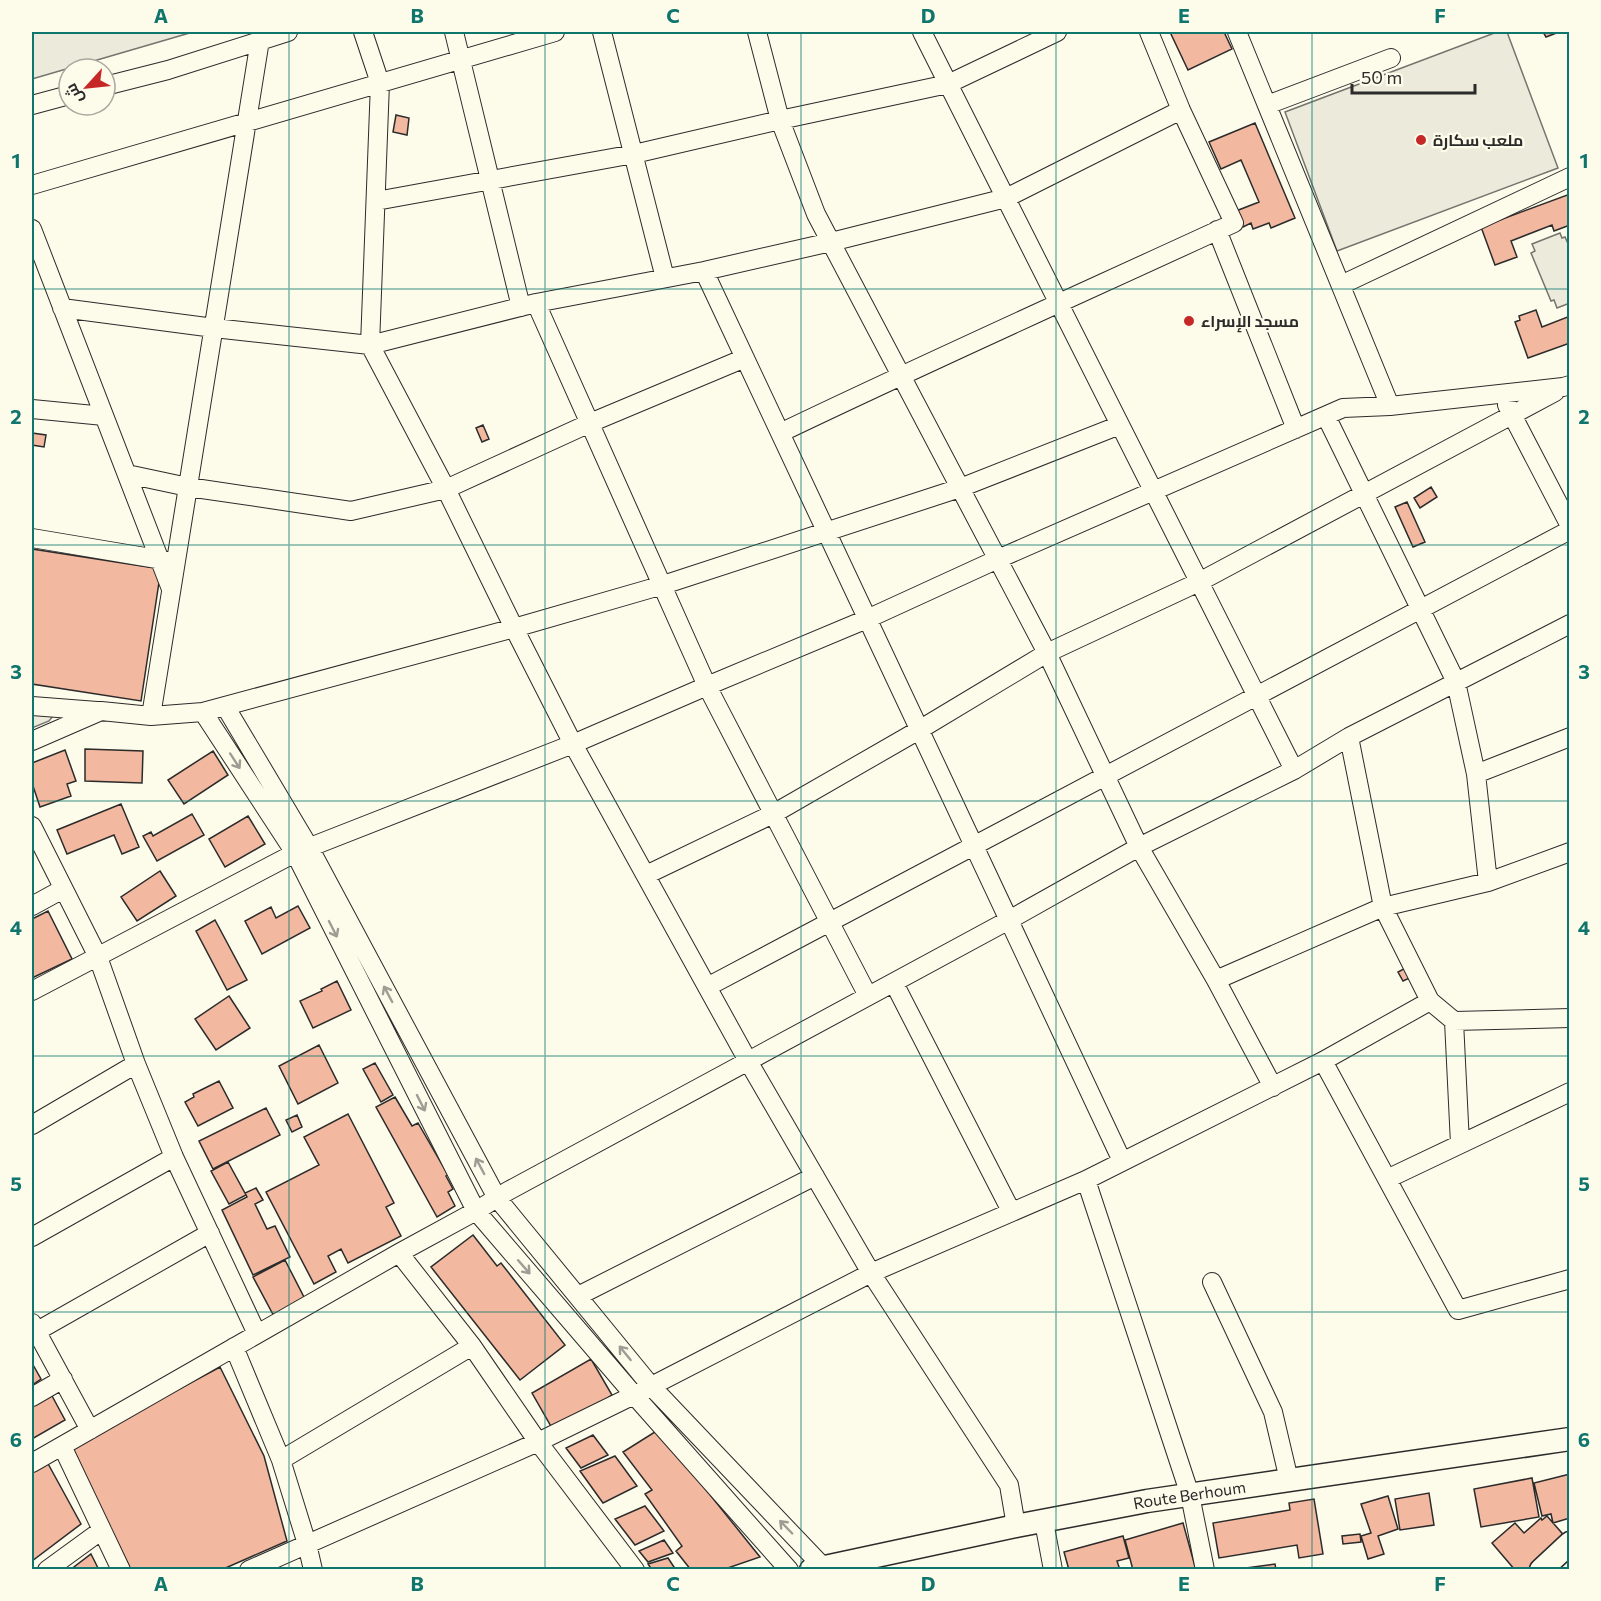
<svg xmlns="http://www.w3.org/2000/svg" width="1601" height="1601" font-family="Commissioner,Cairo,sans-serif">
<style>
.green{fill:#ecebdb;stroke:#74746e;stroke-width:1.5}
.parking{fill:#eceadb;stroke:#74746e;stroke-width:1.5}
.building{fill:#f2b8a0;stroke:#2b2b2b;stroke-width:1.5}
.lines{fill:none;stroke-linecap:round;stroke-linejoin:round}
.minor-casing{stroke:#2b2b2b;stroke-width:20}
.major-casing{stroke:#2b2b2b;stroke-width:25}
.minor{stroke:#fdfbea;stroke-width:18}
.major{stroke:#fdfbea;stroke-width:22}
.oneway{stroke:#9e9d94}
.grid{fill:none;stroke:#0f766e;stroke-width:1.5;stroke-opacity:0.55}
.poi-dot{fill:#c62828;stroke:#fdfbea;stroke-width:2}
.labels{text-anchor:middle;stroke-width:4.5;stroke-linejoin:round;paint-order:stroke}
.poi-label{font-size:16px;font-weight:bold;fill:#2b2b2b;stroke:#fdfbea;text-anchor:start}
.street-label{font-size:16px;fill:#2b2b2b;stroke:#fdfbea}
.neatline{fill:none;stroke:#0f766e;stroke-width:2}
.grid-label{font-size:20px;text-anchor:middle;font-weight:bold;fill:#0f766e}
</style>
<rect width="100%" height="100%" fill="#fdfbea"/>
<!-- green -->
<path class="green" d="M 32,32 L 193,32 L 32,79 Z
M 1497,32 L 1507,32 L 1558,168 L 1337,251 L 1285,112 Z
M 32,713 L 53,716 L 49,721 L 32,728 Z"/>
<!-- parking -->
<path class="parking" d="M 1560,233 L 1562,238 L 1565,237 L 1569,246 L 1570,303 L 1557,308 L 1554,300 L 1551,301 L 1531,253 L 1535,251 L 1532,244 Z"/>
<!-- building -->
<path class="building" d="M 1170,32 L 1224,32 L 1232,49 L 1188,70 Z
M 1543,32 L 1559,32 L 1546,37 Z
M 396,115 L 409,118 L 407,135 L 393,132 Z
M 1255,123 L 1295,218 L 1271,228 L 1269,223 L 1253,229 L 1251,223 L 1243,227 L 1236,211 L 1259,202 L 1241,160 L 1221,169 L 1209,142 Z
M 1570,194 L 1570,219 L 1568,219 L 1570,225 L 1554,231 L 1552,225 L 1511,241 L 1517,257 L 1495,265 L 1481,227 Z
M 1536,310 L 1542,327 L 1570,316 L 1570,343 L 1528,358 L 1515,322 L 1520,320 L 1519,316 Z
M 483,425 L 489,439 L 482,442 L 476,428 Z
M 32,433 L 46,435 L 44,447 L 32,445 Z
M 1431,487 L 1437,497 L 1420,508 L 1414,498 Z
M 1407,502 L 1425,542 L 1413,547 L 1395,507 Z
M 32,549 L 161,569 L 141,701 L 32,684 Z
M 85,749 L 143,751 L 142,783 L 85,781 Z
M 65,750 L 76,781 L 67,784 L 71,796 L 40,807 L 32,783 L 32,763 Z
M 213,751 L 228,775 L 184,804 L 168,780 Z
M 121,804 L 139,847 L 122,854 L 114,835 L 67,854 L 57,830 Z
M 192,814 L 204,835 L 157,861 L 143,836 L 151,832 L 153,836 Z
M 248,816 L 265,844 L 225,867 L 209,839 Z
M 160,871 L 176,896 L 137,921 L 121,897 Z
M 298,906 L 310,928 L 262,954 L 245,921 L 271,907 L 276,918 Z
M 48,911 L 72,959 L 32,978 L 32,919 Z
M 215,920 L 247,980 L 227,990 L 196,931 Z
M 1409,966 L 1414,976 L 1403,981 L 1398,972 Z
M 337,981 L 351,1010 L 313,1028 L 300,1001 L 322,991 L 321,989 Z
M 229,996 L 250,1028 L 216,1050 L 195,1019 Z
M 319,1045 L 338,1083 L 298,1104 L 279,1066 Z
M 375,1063 L 393,1095 L 381,1102 L 363,1069 Z
M 219,1081 L 233,1108 L 198,1126 L 185,1102 L 194,1097 L 193,1094 Z
M 395,1097 L 412,1126 L 418,1123 L 448,1175 L 446,1176 L 453,1189 L 448,1192 L 455,1206 L 437,1217 L 376,1107 Z
M 266,1108 L 280,1135 L 213,1169 L 199,1141 Z
M 348,1114 L 394,1203 L 386,1207 L 401,1236 L 348,1263 L 341,1249 L 328,1256 L 336,1272 L 314,1284 L 266,1192 L 319,1165 L 304,1137 Z
M 297,1115 L 302,1127 L 292,1132 L 286,1120 Z
M 228,1162 L 246,1195 L 229,1204 L 211,1171 Z
M 256,1188 L 263,1200 L 255,1204 L 267,1229 L 275,1226 L 290,1257 L 253,1275 L 222,1210 L 247,1197 L 245,1193 Z
M 473,1235 L 497,1266 L 501,1263 L 565,1345 L 520,1380 L 431,1267 Z
M 285,1260 L 307,1303 L 276,1320 L 253,1277 Z
M 591,1359 L 612,1395 L 609,1397 L 613,1403 L 556,1435 L 532,1393 Z
M 32,1363 L 41,1379 L 32,1385 Z
M 220,1367 L 264,1456 L 287,1541 L 221,1570 L 131,1570 L 71,1447 Z
M 51,1394 L 65,1420 L 32,1439 L 32,1404 Z
M 658,1430 L 760,1557 L 722,1570 L 691,1570 L 676,1551 L 682,1546 L 645,1494 L 652,1490 L 623,1452 Z
M 593,1435 L 608,1455 L 581,1468 L 566,1448 Z
M 615,1456 L 637,1486 L 603,1503 L 580,1471 Z
M 46,1460 L 81,1524 L 32,1561 L 32,1469 Z
M 1570,1474 L 1570,1518 L 1553,1523 L 1551,1514 L 1542,1516 L 1534,1483 Z
M 1532,1478 L 1539,1517 L 1481,1527 L 1474,1489 Z
M 1429,1493 L 1434,1525 L 1400,1530 L 1395,1499 Z
M 1388,1496 L 1398,1529 L 1378,1536 L 1384,1554 L 1368,1559 L 1361,1536 L 1371,1533 L 1361,1504 Z
M 1314,1499 L 1323,1554 L 1299,1558 L 1297,1545 L 1219,1558 L 1213,1523 L 1290,1510 L 1289,1503 Z
M 645,1506 L 664,1531 L 635,1545 L 615,1519 Z
M 1547,1516 L 1568,1540 L 1535,1570 L 1515,1570 L 1492,1543 L 1515,1523 L 1524,1533 L 1541,1518 L 1542,1520 Z
M 1183,1523 L 1196,1570 L 1133,1570 L 1125,1540 Z
M 1360,1534 L 1361,1542 L 1343,1544 L 1342,1536 Z
M 1123,1536 L 1129,1558 L 1117,1561 L 1120,1570 L 1069,1570 L 1064,1552 Z
M 664,1540 L 673,1553 L 648,1562 L 639,1551 Z
M 91,1554 L 99,1570 L 70,1570 Z
M 668,1558 L 676,1570 L 652,1570 L 648,1564 Z
M 1275,1564 L 1276,1570 L 1231,1570 Z"/>
<g class="lines">
<defs>
<path id="minor" d="M 363,32 L 380,83 L 370,345 L 446,489 L 514,628 L 573,744 L 748,1061 L 871,1273 L 1009,1485 L 1016,1526
M 454,32 L 521,307
M 602,32 L 665,278
M 757,32 L 780,120 L 816,214 L 1047,653 L 1139,847 L 1216,980 L 1383,907 L 1488,882 L 1570,852
M 922,32 L 1294,770
M 1237,32 L 1390,406
M 105,86 L 168,70 L 288,32
M 32,105 L 69,95
M 1267,105 L 1391,58
M 32,185 L 555,32
M 376,201 L 634,154 L 780,120 L 948,84 L 1057,32
M 32,229 L 171,589
M 1217,230 L 1296,429
M 704,271 L 1122,1161
M 1341,285 L 1570,177
M 536,303 L 707,686 L 868,996
M 62,308 L 214,328 L 370,345 L 536,303 L 704,271 L 831,242 L 1006,198 L 1181,110
M 1507,405 L 1570,526
M 32,409 L 104,416
M 1326,416 L 1456,682 L 1476,774 L 1488,882
M 780,433 C 930,361 1082,293 1234,223 L 1181,110 L 1149,32
M 127,474 L 188,487 L 351,511 L 446,489 L 590,423 L 745,358
M 32,538 L 169,561
M 32,706 L 97,711
M 225,706 L 309,847 L 497,1198 L 651,1386 L 826,1570
M 203,712 L 295,853 L 476,1211 L 634,1395 L 789,1570
M 151,716 L 260,40
M 32,741 L 101,711 L 151,716 L 203,712 L 514,628 L 663,585 L 960,488 L 1120,425
M 1476,774 L 1570,737
M 32,826 L 98,957 L 136,1064 L 174,1157 L 257,1334
M 646,875 L 773,814 L 919,730 L 1047,653 L 1199,582 L 1555,392
M 32,906 L 63,889
M 1216,980 L 1273,1087
M 894,983 L 1011,1211
M 707,987 L 1570,530
M 32,991 L 295,853 L 573,744 L 707,686 L 867,619 L 998,559 L 1343,408 L 1390,406 L 1563,387 L 1570,385
M 1430,1001 L 1454,1021 L 1570,1018
M 1454,1021 L 1460,1144
M 1323,1061 L 1458,1310 L 1570,1279
M 32,1125 L 136,1064
M 1387,1179 L 1570,1092
M 1086,1180 L 1190,1495 L 1205,1570
M 32,1237 L 174,1157
M 399,1253 L 472,1346 L 538,1442 L 635,1570
M 1212,1282 L 1273,1412 L 1289,1480
M 578,1296 L 815,1176
M 32,1323 L 90,1430
M 32,1334 L 210,1233
M 234,1347 L 281,1460 L 307,1544 L 313,1570
M 32,1397 L 63,1379
M 62,1446 L 121,1570
M 281,1460 L 472,1346
M 32,1463 L 399,1253 L 476,1211 L 508,1191 L 1009,920 L 1139,847 L 1294,770 L 1349,737 L 1570,624
M 1044,1522 L 1053,1570
M 47,1570 L 102,1530
M 249,1570 L 538,1442 L 634,1395 L 871,1273 L 1086,1180 L 1323,1061 L 1430,1001 L 1383,907 L 1349,737"/>
<g id="major">
<path id="s1" d="M 811,1570 L 1016,1526 L 1147,1501 L 1570,1439"/>
<path d="M 1541,1570 L 1570,1543"/>
</g>
</defs>
<!-- minor casing -->
<use href="#minor" class="minor-casing"/>
<!-- major casing -->
<use href="#major" class="major-casing"/>
<!-- minor -->
<use href="#minor" class="minor"/>
<!-- major -->
<use href="#major" class="major"/>
</g>
<!-- one-way arrows -->
<defs><path id="oneway-shaft" d="M-6 0H5M1.5-3L5.5 0L1.5 3" fill="none" stroke-width="1.6" stroke-linecap="round" stroke-linejoin="round" transform="scale(1.5)"/></defs>
<g class="oneway">
<use href="#oneway-shaft" transform="translate(235 761) rotate(57)"/>
<use href="#oneway-shaft" transform="translate(333 929) rotate(63)"/>
<use href="#oneway-shaft" transform="translate(388 994) rotate(-118)"/>
<use href="#oneway-shaft" transform="translate(421 1103) rotate(63)"/>
<use href="#oneway-shaft" transform="translate(480 1166) rotate(-118)"/>
<use href="#oneway-shaft" transform="translate(524 1267) rotate(49)"/>
<use href="#oneway-shaft" transform="translate(625 1353) rotate(-129)"/>
<use href="#oneway-shaft" transform="translate(786 1527) rotate(-134)"/>
</g>
<!-- grid -->
<path class="grid" d="M 289,32 L 289,1570M 545,32 L 545,1570M 801,32 L 801,1570M 1056,32 L 1056,1570M 1312,32 L 1312,1570M 32,289 L 1570,289M 32,545 L 1570,545M 32,801 L 1570,801M 32,1056 L 1570,1056M 32,1312 L 1570,1312"/>
<!-- markers -->
<g class="poi-dot">
<circle cx="1421" cy="140" r="6"/>
<circle cx="1189" cy="321" r="6"/>
</g>
<g class="labels">
<!-- poi labels -->
<g class="poi-label">
<text x="1433" y="146">ملعب سكارة</text>
<text x="1201" y="327">مسجد الإسراء</text>
</g>
<!-- street labels -->
<g class="street-label">
<text dy="6" stroke="none"><textPath href="#s1" startOffset="386">Route Berhoum</textPath></text>
</g>
</g>
<!-- border -->
<rect width="1601" height="1601" fill="none" stroke="#fdfbea" stroke-width="66"/>
<!-- north arrow -->
<g transform="translate(87 87) rotate(243)"><circle r="28" fill="#fdfbea" stroke="#a9a89e" stroke-width="1.5"/>
<path d="M0-4.5L10 22L0 15L-10 22Z" fill="#c62828"/>
<text y="-9" font-size="16" font-weight="bold" text-anchor="middle" fill="#2b2b2b">ش</text>
</g>
<!-- scale -->
<path d="M1352 84v9h123v-9" fill="none" stroke="#2b2b2b" stroke-width="3"/>
<text x="1361" y="84" font-size="18" fill="#2b2b2b" stroke="#fdfbea" stroke-width="4.5" paint-order="stroke">50 m</text>
<rect x="33" y="33" width="1535" height="1535" class="neatline"/>
<g class="grid-label">
<text x="161" y="23">A</text>
<text x="417" y="23">B</text>
<text x="673" y="23">C</text>
<text x="928" y="23">D</text>
<text x="1184" y="23">E</text>
<text x="1440" y="23">F</text>
<text x="16" y="168">1</text>
<text x="1584" y="168">1</text>
<text x="16" y="424">2</text>
<text x="1584" y="424">2</text>
<text x="16" y="679">3</text>
<text x="1584" y="679">3</text>
<text x="16" y="935">4</text>
<text x="1584" y="935">4</text>
<text x="16" y="1191">5</text>
<text x="1584" y="1191">5</text>
<text x="16" y="1447">6</text>
<text x="1584" y="1447">6</text>
<text x="161" y="1591">A</text>
<text x="417" y="1591">B</text>
<text x="673" y="1591">C</text>
<text x="928" y="1591">D</text>
<text x="1184" y="1591">E</text>
<text x="1440" y="1591">F</text>
</g>
</svg>
